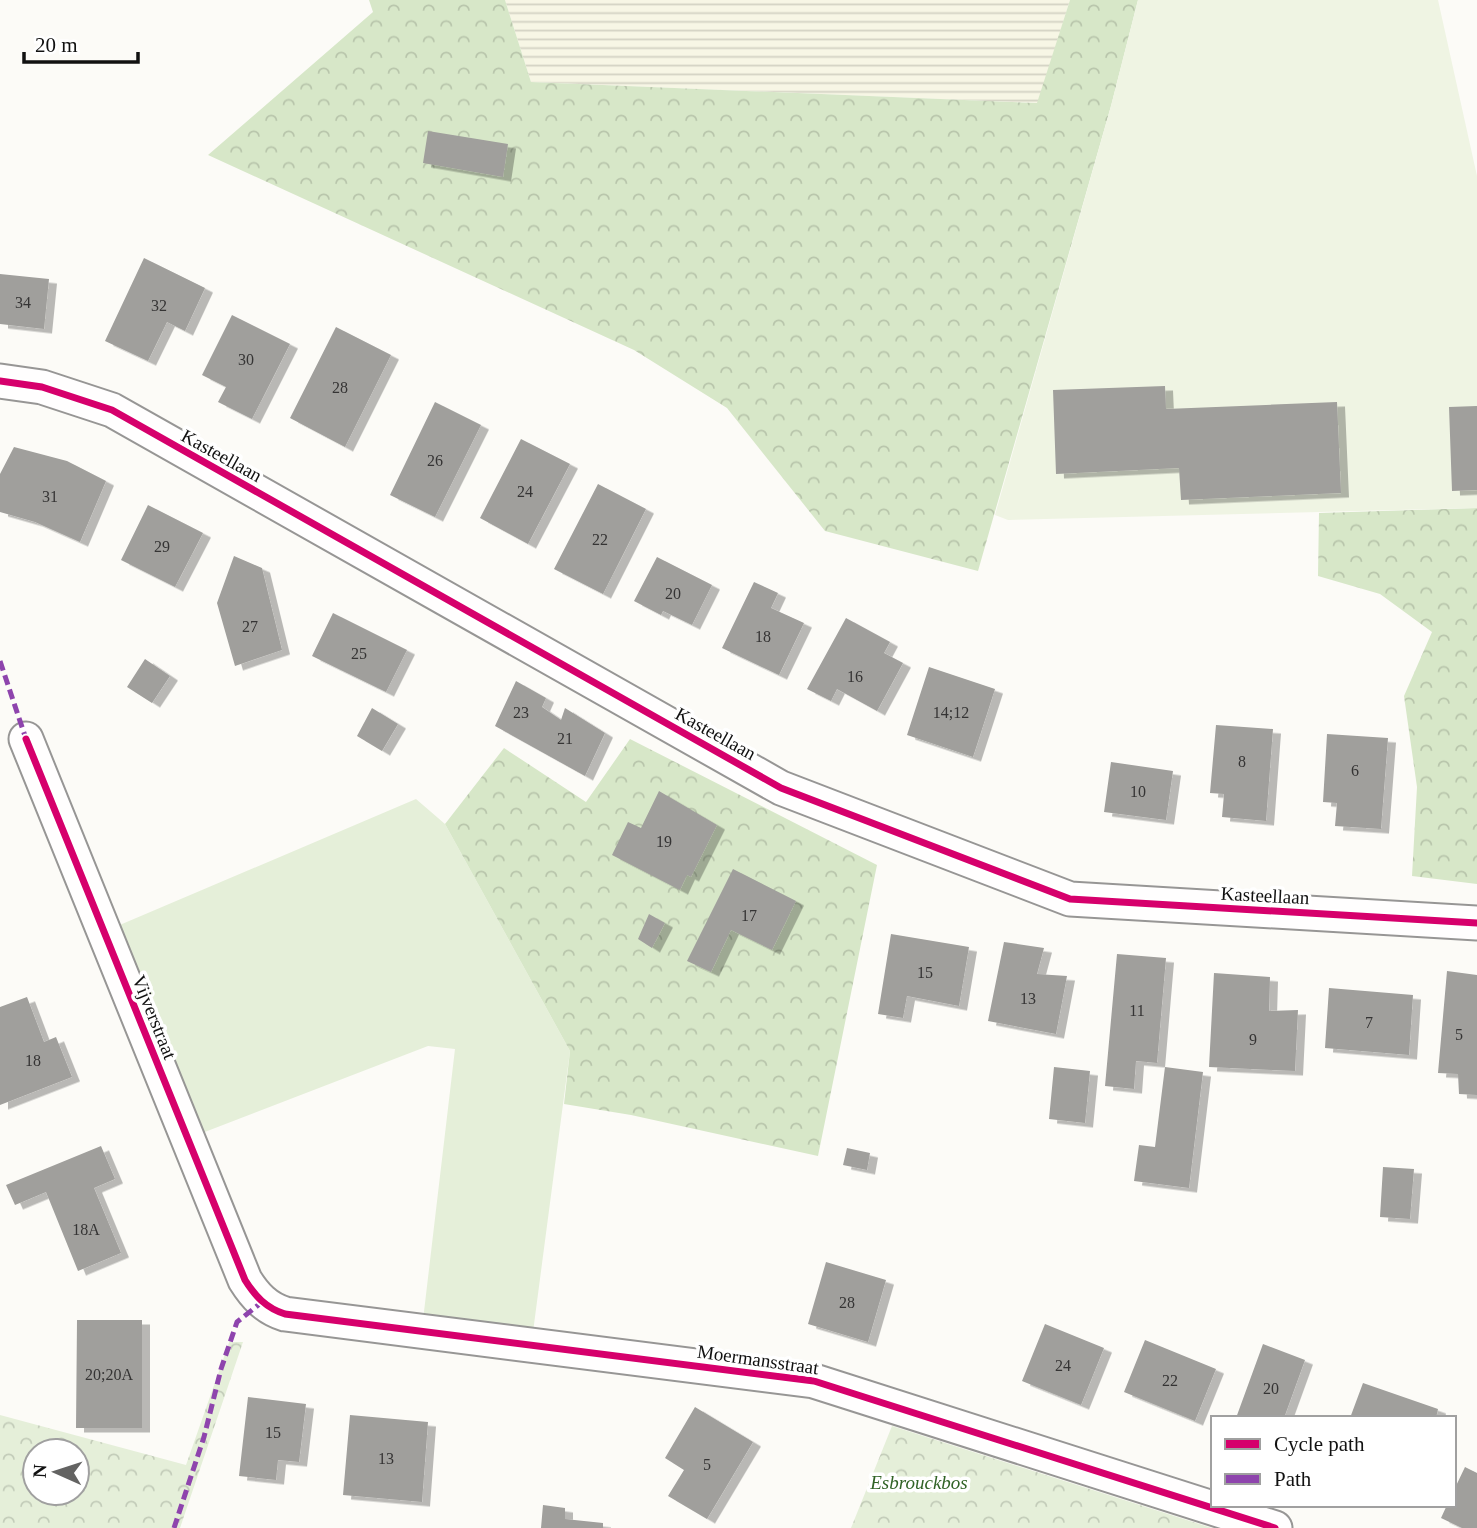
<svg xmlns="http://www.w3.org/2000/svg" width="1477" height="1528" font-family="Georgia,serif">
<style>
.farmland{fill:url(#farmland-rules)}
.grass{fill:#e5efd9}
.forest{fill:url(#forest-crowns)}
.park{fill:url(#park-crowns);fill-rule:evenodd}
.pitch{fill:#eff4e3}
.building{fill:#a09f9c;filter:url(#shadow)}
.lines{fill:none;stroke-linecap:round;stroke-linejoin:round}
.street-casing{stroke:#979695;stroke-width:37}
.street{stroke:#fffefe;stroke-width:33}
.quiet{stroke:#8e44ad;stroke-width:5;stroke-dasharray:10 5;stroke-linecap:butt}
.cycleway-casing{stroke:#fff;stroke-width:11}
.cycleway{stroke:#d6006c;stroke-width:7}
.labels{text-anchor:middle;stroke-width:7;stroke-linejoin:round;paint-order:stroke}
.number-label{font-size:16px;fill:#353434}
.street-label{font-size:19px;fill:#111;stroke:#fff}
.park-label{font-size:19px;font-style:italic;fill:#316326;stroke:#fff}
</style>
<defs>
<pattern id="farmland-rules" width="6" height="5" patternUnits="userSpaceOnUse" patternTransform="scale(1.75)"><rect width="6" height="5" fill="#f7f6e5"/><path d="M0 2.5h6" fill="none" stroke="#d3d2c3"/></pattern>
<pattern id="forest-crowns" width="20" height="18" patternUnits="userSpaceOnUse" patternTransform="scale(1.75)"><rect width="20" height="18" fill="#d7e7c8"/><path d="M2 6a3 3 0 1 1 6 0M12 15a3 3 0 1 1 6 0" fill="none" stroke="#b8c5ab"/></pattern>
<pattern id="park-crowns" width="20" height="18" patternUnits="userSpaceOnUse" patternTransform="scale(1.75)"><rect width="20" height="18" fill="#e5efd9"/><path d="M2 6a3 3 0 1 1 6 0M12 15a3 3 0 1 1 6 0" fill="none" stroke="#c3ccb9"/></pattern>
<filter id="shadow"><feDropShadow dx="8" dy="4.5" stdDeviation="0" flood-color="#0004"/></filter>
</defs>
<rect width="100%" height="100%" fill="#fcfbf7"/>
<!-- farmland -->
<path class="farmland" d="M 505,0 L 1070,0 L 1038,103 L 531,82 Z"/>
<!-- grass -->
<path class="grass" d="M 416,799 L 445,824 L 570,1051 L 533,1332 L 423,1320 L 455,1049 L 428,1046 L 197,1135 L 115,927 Z"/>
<!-- forest -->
<path class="forest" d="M 369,0 L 505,0 L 531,82 L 1037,103 L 1070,0 L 1138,0 L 1111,106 L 978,571 L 825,531 L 727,408 L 634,350 L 208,155 L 373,12 Z
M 1477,508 L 1477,884 L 1412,876 L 1417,787 L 1404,696 L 1432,632 L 1380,594 L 1318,576 L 1319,513 Z
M 630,739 L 877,865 L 818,1156 L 631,1115 L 564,1104 L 570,1051 L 445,824 L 504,748 L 586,802 Z"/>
<!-- park -->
<path class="park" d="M 231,1337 L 233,1342 L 243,1342 L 180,1528 L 0,1528 L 0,1415 L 186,1465 ZM 35,1451 L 77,1451 L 77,1493 L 35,1493 Z
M 892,1426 L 1212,1528 L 851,1528 Z"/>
<!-- pitch -->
<path class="pitch" d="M 1138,0 L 1438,0 L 1477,176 L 1477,508 L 1008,520 L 995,515 L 1111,106 Z"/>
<!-- building -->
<path class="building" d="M 428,131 L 508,144 L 503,177 L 423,163 Z
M 144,258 L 205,288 L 185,331 L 167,322 L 148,361 L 105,341 Z
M 0,274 L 49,279 L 44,329 L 0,324 Z
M 232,315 L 290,344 L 252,419 L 218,402 L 226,387 L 202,375 Z
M 336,327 L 391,355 L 345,447 L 290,418 Z
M 1165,386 L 1166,409 L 1337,402 L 1341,493 L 1181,500 L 1179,468 L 1056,474 L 1053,390 Z
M 435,402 L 481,425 L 435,517 L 390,495 Z
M 1477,406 L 1477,490 L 1452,491 L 1449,407 Z
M 521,439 L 570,464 L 528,544 L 480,518 Z
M 14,447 L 67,461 L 106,481 L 80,542 L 35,522 L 0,512 L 0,474 Z
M 598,484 L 646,509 L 603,594 L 554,569 Z
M 148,505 L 203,533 L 175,587 L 121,560 Z
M 234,556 L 262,568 L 282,650 L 235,666 L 217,603 Z
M 657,557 L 712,585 L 692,625 L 663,611 L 661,615 L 634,601 Z
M 754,582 L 778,593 L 771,608 L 804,623 L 779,675 L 722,648 Z
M 333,613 L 407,650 L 386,692 L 312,656 Z
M 846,618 L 890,642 L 884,653 L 903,663 L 877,711 L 837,689 L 831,701 L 807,689 Z
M 145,659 L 170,676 L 152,703 L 127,687 Z
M 929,667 L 995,689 L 973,757 L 907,735 Z
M 516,681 L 546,698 L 542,707 L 561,720 L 565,708 L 605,733 L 585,776 L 495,726 Z
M 372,708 L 398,724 L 382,751 L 357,736 Z
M 1216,725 L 1273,729 L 1266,821 L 1222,817 L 1224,794 L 1210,793 Z
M 1327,734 L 1388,738 L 1381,829 L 1335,826 L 1337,803 L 1323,802 Z
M 1111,762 L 1173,771 L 1166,820 L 1104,812 Z
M 659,791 L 717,825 L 691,877 L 687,875 L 680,890 L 612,855 L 628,822 L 641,828 Z
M 733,869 L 796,901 L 772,950 L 731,930 L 711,972 L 687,961 Z
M 649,914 L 665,923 L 652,948 L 638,939 Z
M 891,934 L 969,947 L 959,1006 L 907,996 L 903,1018 L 878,1014 Z
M 1004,942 L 1044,948 L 1037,974 L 1067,976 L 1056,1034 L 988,1021 Z
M 1117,954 L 1166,958 L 1157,1063 L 1136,1061 L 1134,1089 L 1105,1086 Z
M 1447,971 L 1477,975 L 1477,1095 L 1459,1094 L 1458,1074 L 1438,1073 Z
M 1214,973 L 1270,977 L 1269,1011 L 1298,1010 L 1295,1071 L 1209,1067 Z
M 1329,988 L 1413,995 L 1409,1055 L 1325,1048 Z
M 27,997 L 44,1042 L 56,1037 L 72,1077 L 0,1105 L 0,1007 Z
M 1054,1067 L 1090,1071 L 1085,1123 L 1049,1119 Z
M 1165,1067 L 1203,1072 L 1189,1188 L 1134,1181 L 1139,1145 L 1155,1147 Z
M 101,1146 L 115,1179 L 94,1188 L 121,1253 L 78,1271 L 46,1192 L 15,1205 L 6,1185 Z
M 847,1148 L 870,1153 L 867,1170 L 843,1165 Z
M 1383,1167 L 1414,1169 L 1410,1219 L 1380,1217 Z
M 826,1262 L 886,1280 L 868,1342 L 808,1324 Z
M 77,1320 L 142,1320 L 142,1428 L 76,1428 Z
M 1045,1324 L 1104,1348 L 1081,1405 L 1022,1381 Z
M 1145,1340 L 1216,1369 L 1195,1421 L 1124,1392 Z
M 1263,1344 L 1305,1360 L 1284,1418 L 1236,1418 Z
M 1363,1383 L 1438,1409 L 1436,1418 L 1350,1418 Z
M 248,1397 L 306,1404 L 299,1462 L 278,1460 L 276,1480 L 239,1476 Z
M 695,1407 L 753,1442 L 707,1519 L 668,1496 L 684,1470 L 665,1458 Z
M 350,1415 L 428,1422 L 422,1502 L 343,1495 Z
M 1465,1467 L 1477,1473 L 1477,1528 L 1462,1528 L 1441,1518 L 1447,1505 L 1454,1505 L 1454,1490 Z
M 543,1505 L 565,1508 L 565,1519 L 603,1523 L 603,1528 L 541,1528 Z"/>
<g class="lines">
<defs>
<path id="street" d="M 0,381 L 42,387 L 112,410 L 781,788 L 1070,899 L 1477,923
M 26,739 L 245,1280 C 255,1296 266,1308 285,1314 L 814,1381 L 1275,1528"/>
</defs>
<!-- street casing -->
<use href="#street" class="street-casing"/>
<!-- street -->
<use href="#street" class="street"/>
<!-- quiet -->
<path class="quiet" d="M 0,661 L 26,739
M 174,1528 L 204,1437 L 221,1369 L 237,1322 L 262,1302"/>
<defs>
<path id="cycleway" d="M 0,381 L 42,387 L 112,410 L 781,788 L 1070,899 L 1477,923
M 26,739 L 245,1280 C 255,1296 266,1308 285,1314 L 814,1381 L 1275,1528"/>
</defs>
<!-- cycleway casing -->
<use href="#cycleway" class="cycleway-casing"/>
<!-- cycleway -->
<use href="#cycleway" class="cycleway"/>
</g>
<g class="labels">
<!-- number labels -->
<g class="number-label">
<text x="23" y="308">34</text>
<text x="159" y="311">32</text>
<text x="246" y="365">30</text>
<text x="340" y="393">28</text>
<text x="435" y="466">26</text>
<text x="525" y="497">24</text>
<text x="50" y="502">31</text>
<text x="600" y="545">22</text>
<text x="162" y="552">29</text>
<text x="673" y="599">20</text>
<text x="250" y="632">27</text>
<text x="763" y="642">18</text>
<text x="359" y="659">25</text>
<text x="855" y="682">16</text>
<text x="521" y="718">23</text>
<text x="951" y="718">14;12</text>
<text x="565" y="744">21</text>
<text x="1242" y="767">8</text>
<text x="1355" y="776">6</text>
<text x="1138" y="797">10</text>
<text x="664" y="847">19</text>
<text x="749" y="921">17</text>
<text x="925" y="978">15</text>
<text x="1028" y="1004">13</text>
<text x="1137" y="1016">11</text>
<text x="1369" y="1028">7</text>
<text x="1459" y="1040">5</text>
<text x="1253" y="1045">9</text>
<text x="33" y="1066">18</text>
<text x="86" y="1235">18A</text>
<text x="847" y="1308">28</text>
<text x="1063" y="1371">24</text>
<text x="109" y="1380">20;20A</text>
<text x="1170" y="1386">22</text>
<text x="1271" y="1394">20</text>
<text x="273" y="1438">15</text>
<text x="386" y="1464">13</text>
<text x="707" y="1470">5</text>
</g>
<!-- street labels -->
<g class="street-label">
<text transform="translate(222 455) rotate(29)" y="7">Kasteellaan</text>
<text transform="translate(716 733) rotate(29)" y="7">Kasteellaan</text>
<text transform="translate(1265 895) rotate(3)" y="7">Kasteellaan</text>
<text transform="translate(155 1017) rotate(68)" y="7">Vijverstraat</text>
<text transform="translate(758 1359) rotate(8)" y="7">Moermansstraat</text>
</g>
<!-- park labels -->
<g class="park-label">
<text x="919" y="1489">Esbrouckbos</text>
</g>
</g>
<!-- legend -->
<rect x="1211" y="1416" width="245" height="91" fill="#ffffff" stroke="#a0a0a0" stroke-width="2"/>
<rect x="1225" y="1439" width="35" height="10" fill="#d6006c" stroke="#a0a0a0" stroke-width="2"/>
<text x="1274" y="1451" font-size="21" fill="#111111">Cycle path</text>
<rect x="1225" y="1474" width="35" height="10" fill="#8e44ad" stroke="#a0a0a0" stroke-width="2"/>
<text x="1274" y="1486" font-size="21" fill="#111111">Path</text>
<!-- north arrow -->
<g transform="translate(56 1472) rotate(273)"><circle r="33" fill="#ffffff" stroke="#a0a0a0" stroke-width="2"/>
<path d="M0-5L12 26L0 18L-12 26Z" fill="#636362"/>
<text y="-10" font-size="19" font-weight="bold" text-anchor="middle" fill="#111111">N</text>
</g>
<!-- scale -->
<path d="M24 52v10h114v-10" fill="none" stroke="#111111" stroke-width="3.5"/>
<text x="35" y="52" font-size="21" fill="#111111" stroke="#ffffff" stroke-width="5" paint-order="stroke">20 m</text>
</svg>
